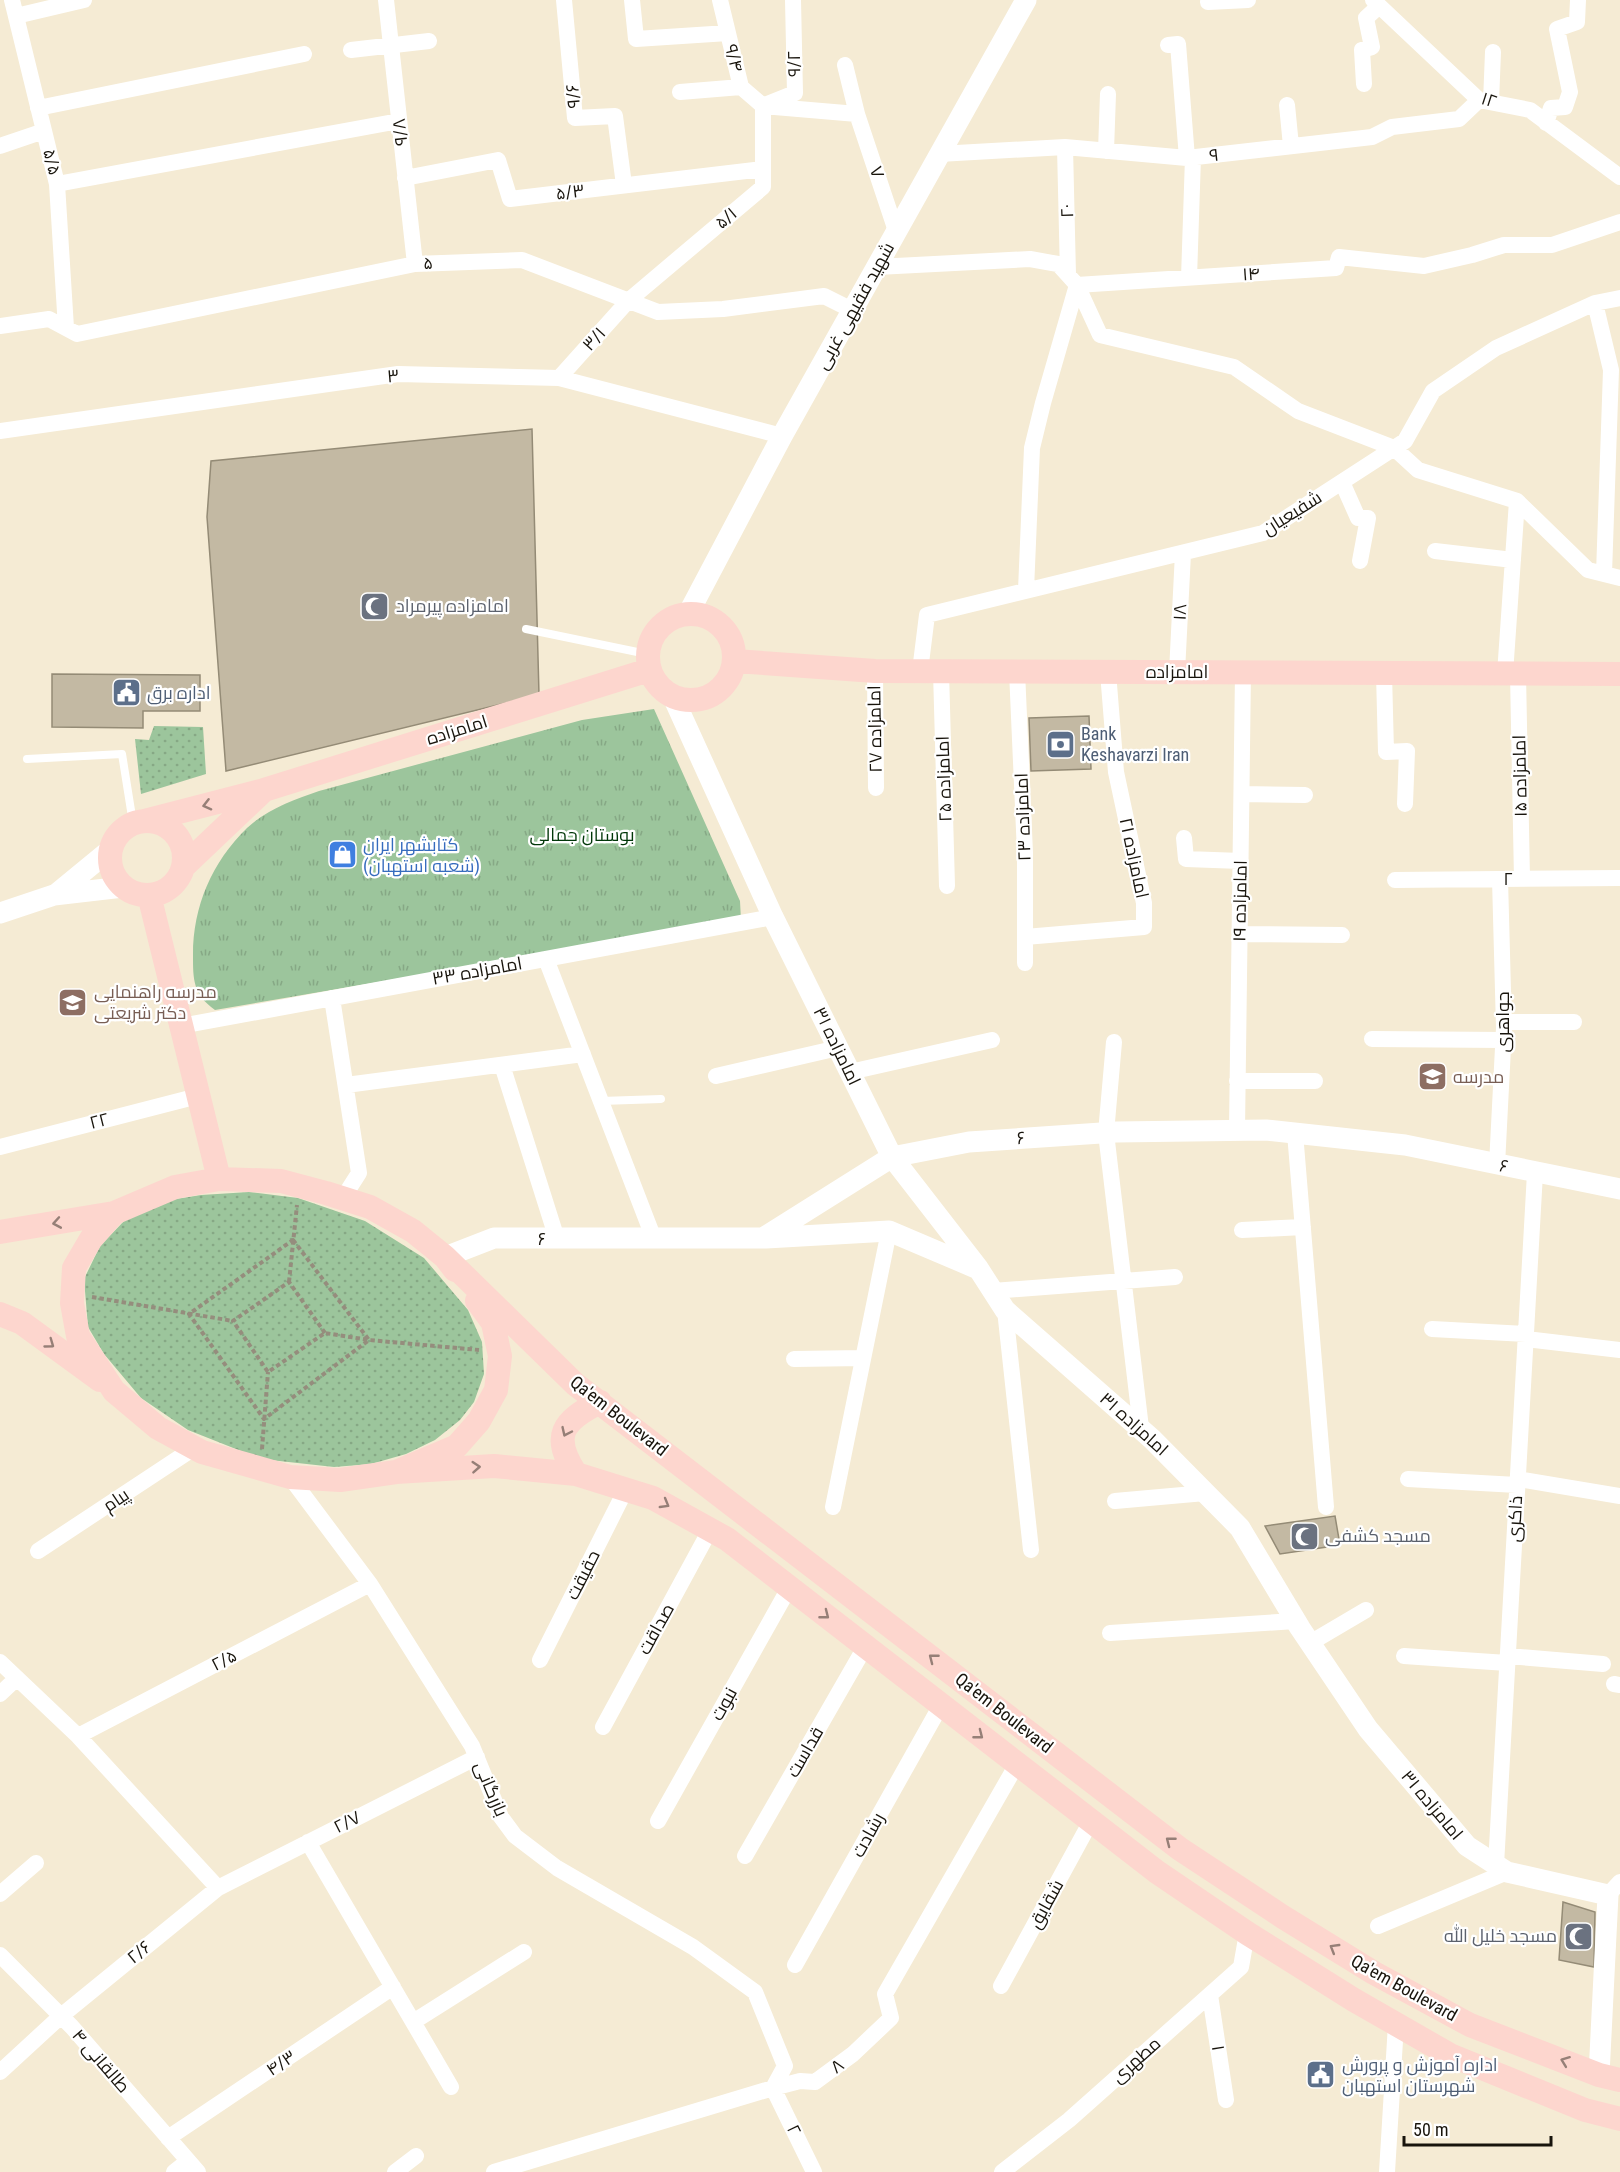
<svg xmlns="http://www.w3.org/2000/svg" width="1620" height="2172" font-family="'Roboto Condensed',Cairo,sans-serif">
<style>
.grass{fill:url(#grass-dots)}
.park{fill:url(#park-tufts)}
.building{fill:#c3b9a3;stroke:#948b76;stroke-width:1.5}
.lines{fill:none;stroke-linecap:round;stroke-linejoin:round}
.path{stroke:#958d7d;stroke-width:4;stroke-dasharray:4.5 3;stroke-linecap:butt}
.service{stroke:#fff;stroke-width:8}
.minor{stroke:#fff;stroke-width:16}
.tertiary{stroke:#fff;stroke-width:21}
.secondary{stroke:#fdd6ce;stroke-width:24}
.oneway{stroke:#967f77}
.labels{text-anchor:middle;stroke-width:4.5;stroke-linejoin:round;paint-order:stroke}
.street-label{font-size:18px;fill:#18140c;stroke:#fff}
.worship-label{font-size:18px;fill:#5b616d;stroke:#fff;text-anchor:start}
.service-label{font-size:18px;fill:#4e5e75;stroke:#fff;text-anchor:start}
.park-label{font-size:18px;fill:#003708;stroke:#fff}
.shop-label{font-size:18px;fill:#366cbe;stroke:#fff;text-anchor:start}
.education-label{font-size:18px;fill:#785e54;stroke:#fff;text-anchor:start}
</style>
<defs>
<pattern id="grass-dots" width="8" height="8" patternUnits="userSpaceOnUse" patternTransform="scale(1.5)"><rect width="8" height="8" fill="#9cc59c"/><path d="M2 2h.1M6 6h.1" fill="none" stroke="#86a885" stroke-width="1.8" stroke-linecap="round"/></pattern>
<pattern id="park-tufts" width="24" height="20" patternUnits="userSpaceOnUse" patternTransform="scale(1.5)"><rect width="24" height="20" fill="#9cc59c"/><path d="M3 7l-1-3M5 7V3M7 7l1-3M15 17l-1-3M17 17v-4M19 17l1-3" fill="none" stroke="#86a885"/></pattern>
</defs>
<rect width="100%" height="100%" fill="#f5ebd4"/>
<!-- grass -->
<path class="grass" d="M 154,726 L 203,727 L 206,774 L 141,794 L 135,739 L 149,740 Z
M 249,1192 L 298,1198 L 365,1221 L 424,1258 L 468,1310 L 482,1342 L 484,1374 L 474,1402 L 460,1420 L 435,1440 L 406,1454 L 371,1464 L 334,1467 L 261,1459 L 188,1430 L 141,1398 L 104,1354 L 88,1327 L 84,1279 L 100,1246 L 126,1219 L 164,1201 L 201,1195 Z"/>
<!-- park -->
<path class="park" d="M 654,709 L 740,901 L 741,920 L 215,1010 C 193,994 193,980 193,955 C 193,906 212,862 247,828 C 267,809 294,800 319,791 L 582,720 Z"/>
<!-- building -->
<path class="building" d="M 532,429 L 539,695 L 226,771 L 207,517 L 211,461 Z
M 52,674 L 200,675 L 200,711 L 143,711 L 143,728 L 52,727 Z
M 1089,716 L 1091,769 L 1031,771 L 1029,718 Z
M 1335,1516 L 1340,1545 L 1280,1554 L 1265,1526 Z
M 1563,1902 L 1595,1912 L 1594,1967 L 1559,1960 Z"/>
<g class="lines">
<!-- path -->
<path class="path" d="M 293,1240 L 369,1340 L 264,1419 L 189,1314 Z
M 289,1282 L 297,1205
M 92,1297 L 233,1321
M 325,1333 L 289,1282 L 233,1321 L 268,1372 L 325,1333 L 369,1340 L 479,1350
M 262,1449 L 268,1372"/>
<!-- service -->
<path class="service" d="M 526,629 L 647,654
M 27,759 L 122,754 L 133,823
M 601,1101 L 661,1099"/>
<!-- minor -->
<path class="minor" d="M 12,0 L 57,184 L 66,328
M 386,0 L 415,264
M 564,0 L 575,118 L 615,116 L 624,185
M 632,0 L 636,39 L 728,33
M 720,0 L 741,87 L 763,106
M 1373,0 L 1479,100 L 1530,110 L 1620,177
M 1208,2 L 1248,0
M 16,16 L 84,0
M 1168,45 L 1178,44 L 1187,158
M 351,50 L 429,41
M 845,65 L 857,114
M 1364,84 L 1362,50 L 1372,47 L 1366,18 L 1378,7
M 680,92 L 741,87
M 1491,102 L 1493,52
M 765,105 L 795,93 L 793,0
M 1287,105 L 1291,146
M 763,106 L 857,114 L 896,231
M 38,108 L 304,54
M 1546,123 L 1551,108 L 1565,107 L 1570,92 L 1557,29 L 1577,22 L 1578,0
M 0,146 L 44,131
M 1065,147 L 1068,275
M 1106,151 L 1108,94
M 939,154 L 1065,147 L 1187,158 L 1372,137 L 1392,127 L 1459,119 L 1479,100
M 405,178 L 498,160 L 510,199 L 763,169
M 57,184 L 399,121
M 877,267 L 1030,259 L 1058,264 L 1077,285 L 1336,268 L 1339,257 L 1424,266 L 1472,255 L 1504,245 L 1552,245 L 1620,222
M 1189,278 L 1193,157
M 1077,285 L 1100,335 L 1234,367 L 1298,411 L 1394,448 L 1418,470 L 1517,501 L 1588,570 L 1620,578
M 1595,303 L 1611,370 L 1604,574
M 0,326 L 49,319 L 77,334 L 415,264 L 522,260 L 658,312 L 723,309 L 824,296 L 852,310
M 559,378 L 628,301 L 763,187 L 763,106
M 0,431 L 398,374 L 559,378 L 782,436
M 1342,482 L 1358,518 L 1368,518 L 1360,561
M 1435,551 L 1513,560
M 1026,590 L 1032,448 L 1043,403 L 1077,285
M 875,671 L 876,788
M 920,671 L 927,615 L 1263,533 L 1405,441 L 1433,391 L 1496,348 L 1595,303 L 1620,298
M 941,671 L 947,886
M 1017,671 L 1025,853 L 1025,963
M 1177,672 L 1183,553
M 1384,673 L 1386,752 L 1407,751 L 1405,804
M 1505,674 L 1517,501
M 1518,674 L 1522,879
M 1242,794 L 1305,795
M 1184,838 L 1186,859 L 1241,861
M 1395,880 L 1620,878
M 1240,934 L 1342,935
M 1025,937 L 1144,927 L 1144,903 L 1116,772 L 1108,672
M 546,959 L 654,1239
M 332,998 L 359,1173 L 343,1198
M 1504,1022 L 1574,1022
M 181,1026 L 773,917
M 1372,1039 L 1504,1040
M 1114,1042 L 1106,1133 L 1141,1428
M 502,1065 L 557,1239
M 850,1072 L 992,1040
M 716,1076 L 838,1048
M 1237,1081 L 1315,1081
M 346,1085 L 583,1054
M 1237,1130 L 1243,672
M 1295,1133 L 1326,1507
M 0,1147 L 198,1096
M 1497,1165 L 1504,1028 L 1500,879
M 1242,1230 L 1303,1227
M 993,1291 L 1175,1277
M 1005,1310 L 1031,1550
M 1432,1329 L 1526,1334
M 1526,1339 L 1620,1350
M 794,1359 L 863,1358
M 290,1477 L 370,1584 L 472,1746 L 501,1817 L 515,1836 L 557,1868 L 693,1947 L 755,1992 L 785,2066 L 773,2088
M 1408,1479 L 1517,1485
M 1518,1479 L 1620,1496
M 1115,1501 L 1205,1493
M 833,1507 L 889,1231
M 38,1551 L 194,1448
M 1110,1633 L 1295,1621
M 1310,1643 L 1366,1610
M 1404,1656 L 1507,1663
M 1508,1656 L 1603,1664
M 540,1660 L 626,1489
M 0,1662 L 78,1736 L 218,1888
M 1614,1684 L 1620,1685
M 0,1694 L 17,1678
M 603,1727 L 710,1530
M 78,1736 L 370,1584
M 658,1821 L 789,1588
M 308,1842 L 451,2087
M 745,1856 L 865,1647
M 1496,1865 L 1535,1173
M 0,1894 L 36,1863
M 1608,1895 L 1620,1882
M 1378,1926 L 1507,1872
M 0,1955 L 72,2027 L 198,2172
M 795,1965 L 941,1705
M 1001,1986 L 1091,1821
M 1210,1995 L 1226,2100
M 413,2022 L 524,1952
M 0,2072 L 61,2016 L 218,1888 L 477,1757
M 773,2088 L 814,2172
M 168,2138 L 393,1987
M 174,2172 L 188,2161
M 395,2172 L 416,2156
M 494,2172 L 773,2088 L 800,2081 L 815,2082 L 853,2054 L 891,2018 L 885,1994 L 1017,1764
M 1002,2172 L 1069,2120 L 1241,1967 L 1247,1933
M 1387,2172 L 1396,2024"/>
<!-- tertiary -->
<path class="tertiary" d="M 688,614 L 782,436 L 1026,0
M 673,697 L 773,917 L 892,1157 L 978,1268 L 1005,1310 L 1152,1439 L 1240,1528 L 1300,1628 L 1368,1729 L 1467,1846 L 1507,1872 L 1608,1895 L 1599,2075
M 55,895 L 111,849
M 0,913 L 54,895 L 123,887
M 766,1238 L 889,1231 L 976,1268
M 445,1257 L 494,1238 L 763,1238 L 892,1157 L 969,1142 L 1116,1132 L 1266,1130 L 1405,1145 L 1620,1189"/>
<!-- secondary -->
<path class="secondary" d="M648 657a43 43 0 1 1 86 0a43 43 0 1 1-86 0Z
M 735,661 L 875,671 L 1620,674
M110 858a37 37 0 1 1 74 0a37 37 0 1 1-74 0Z
M 144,821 L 264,790 L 649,670
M 183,867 L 262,792
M 149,895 L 219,1179
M 114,1213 L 91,1239 L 74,1268 L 72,1303 L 78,1336 L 114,1391 L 158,1428 L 202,1452 L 290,1477 L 340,1480 L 396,1472 L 457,1446 L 479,1421 L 496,1390 L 500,1356 L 493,1323 L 477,1301
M 0,1232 L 114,1213 L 175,1187 L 219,1179 L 281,1181 L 326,1193 L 370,1207 L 413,1231 L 445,1257 L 455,1270
M 445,1257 L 575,1384 L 1180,1849 L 1283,1917 L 1374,1973 L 1470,2025 L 1599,2075 L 1620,2080
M 0,1314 L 22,1323 L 100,1380
M 396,1472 L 494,1466 L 576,1474 L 653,1498 L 727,1539 L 1157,1872 L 1247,1933 L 1354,2000 L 1450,2055 L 1585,2110 L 1620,2119
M 576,1474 C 551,1436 562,1421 600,1402"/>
</g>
<!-- one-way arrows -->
<defs><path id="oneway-chevron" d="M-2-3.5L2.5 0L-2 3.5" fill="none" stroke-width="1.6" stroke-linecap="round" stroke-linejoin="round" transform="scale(1.5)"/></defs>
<g class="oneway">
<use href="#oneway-chevron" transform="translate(207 805) rotate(166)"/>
<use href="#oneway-chevron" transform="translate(57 1223) rotate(170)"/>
<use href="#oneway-chevron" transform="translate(50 1344) rotate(36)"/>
<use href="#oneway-chevron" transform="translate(566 1432) rotate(115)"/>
<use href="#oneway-chevron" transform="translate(476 1467) rotate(-4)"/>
<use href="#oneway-chevron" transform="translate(665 1504) rotate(30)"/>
<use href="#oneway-chevron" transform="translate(825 1615) rotate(38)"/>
<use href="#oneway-chevron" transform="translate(933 1658) rotate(-142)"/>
<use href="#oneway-chevron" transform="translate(979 1735) rotate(38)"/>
<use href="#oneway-chevron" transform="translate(1170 1841) rotate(-142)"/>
<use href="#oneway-chevron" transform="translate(1334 1948) rotate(-149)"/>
<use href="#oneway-chevron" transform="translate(1565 2061) rotate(-159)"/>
</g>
<!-- icons -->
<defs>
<symbol id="mosque-square" viewBox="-11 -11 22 22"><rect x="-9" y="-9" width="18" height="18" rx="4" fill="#6b7280" stroke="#fff"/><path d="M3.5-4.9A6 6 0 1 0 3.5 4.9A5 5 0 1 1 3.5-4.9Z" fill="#fff"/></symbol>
<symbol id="civic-square" viewBox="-11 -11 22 22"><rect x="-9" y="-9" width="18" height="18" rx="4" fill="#5c6f8a" stroke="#fff"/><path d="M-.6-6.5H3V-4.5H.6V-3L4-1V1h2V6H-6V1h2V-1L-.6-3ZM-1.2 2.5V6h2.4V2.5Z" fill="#fff"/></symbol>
<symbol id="bank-square" viewBox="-11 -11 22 22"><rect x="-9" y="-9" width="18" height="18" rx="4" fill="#5c6f8a" stroke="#fff"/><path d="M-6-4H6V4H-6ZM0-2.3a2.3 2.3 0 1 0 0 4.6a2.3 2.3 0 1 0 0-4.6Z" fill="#fff"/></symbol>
<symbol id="shop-square" viewBox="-11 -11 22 22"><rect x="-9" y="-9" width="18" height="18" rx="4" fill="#3f7fe0" stroke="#fff"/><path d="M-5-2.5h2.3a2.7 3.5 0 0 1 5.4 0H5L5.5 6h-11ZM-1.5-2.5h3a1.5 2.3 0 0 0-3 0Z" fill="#fff"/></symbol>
<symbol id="school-square" viewBox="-11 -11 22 22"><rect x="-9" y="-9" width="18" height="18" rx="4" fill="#8d6e63" stroke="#fff"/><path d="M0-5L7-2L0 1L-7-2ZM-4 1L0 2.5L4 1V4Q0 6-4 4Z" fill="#fff"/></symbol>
</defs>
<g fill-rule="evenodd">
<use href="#mosque-square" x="358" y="590" width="33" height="33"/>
<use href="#civic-square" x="110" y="676" width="33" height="33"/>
<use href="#bank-square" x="1044" y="728" width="33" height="33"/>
<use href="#shop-square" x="326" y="838" width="33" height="33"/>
<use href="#school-square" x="56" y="986" width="33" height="33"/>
<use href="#school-square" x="1416" y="1060" width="33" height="33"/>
<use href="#mosque-square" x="1288" y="1520" width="33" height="33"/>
<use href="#mosque-square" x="1562" y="1920" width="33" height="33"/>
<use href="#civic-square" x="1304" y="2058" width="33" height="33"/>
</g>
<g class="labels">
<!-- street labels -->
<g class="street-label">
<text transform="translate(734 58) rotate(76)" y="6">۹/۴</text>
<text transform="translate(794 64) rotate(-91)" y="6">۹/۲</text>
<text transform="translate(573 96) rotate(-95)" y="6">۹/۶</text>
<text transform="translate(1489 100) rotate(18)" y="6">۱۲</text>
<text transform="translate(400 132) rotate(-96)" y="6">۹/۸</text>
<text transform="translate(1214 155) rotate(-6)" y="6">۹</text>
<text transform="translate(52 162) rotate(76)" y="6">۵/۵</text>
<text transform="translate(877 172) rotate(71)" y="6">۷</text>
<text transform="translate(570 192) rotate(-7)" y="6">۵/۳</text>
<text transform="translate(1067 211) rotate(-92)" y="6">۲۰</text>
<text transform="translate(726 218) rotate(-40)" y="6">۵/۱</text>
<text transform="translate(428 263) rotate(-3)" y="6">۵</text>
<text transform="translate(1251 274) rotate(-4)" y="6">۱۴</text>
<text transform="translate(855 306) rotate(-61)" y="6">شهید فقیهی غربی</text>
<text transform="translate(594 339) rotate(-48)" y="6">۳/۱</text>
<text transform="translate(393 376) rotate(-5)" y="6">۳</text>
<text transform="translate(1292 513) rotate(-32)" y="6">شفیعیان</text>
<text transform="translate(1180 612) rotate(-87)" y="6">۱۸</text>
<text x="1177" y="678">امامزاده</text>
<text transform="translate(875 729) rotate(-91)" y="6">امامزاده ۲۷</text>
<text transform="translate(457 730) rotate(-17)" y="6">امامزاده</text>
<text transform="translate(1520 776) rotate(-91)" y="6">امامزاده ۱۵</text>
<text transform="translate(944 779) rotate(-92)" y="6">امامزاده ۲۵</text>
<text transform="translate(1023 817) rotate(-92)" y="6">امامزاده ۲۳</text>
<text transform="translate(1134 858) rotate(78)" y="6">امامزاده ۲۱</text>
<text x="1508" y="885">۲</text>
<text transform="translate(1240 901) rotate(-89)" y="6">امامزاده ۱۹</text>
<text transform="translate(477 971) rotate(-10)" y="6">امامزاده ۳۳</text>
<text transform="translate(1503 1022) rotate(-90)" y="6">جواهری</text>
<text transform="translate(837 1046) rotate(64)" y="6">امامزاده ۳۱</text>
<text transform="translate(99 1121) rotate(-14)" y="6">۲۲</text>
<text transform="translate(1021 1138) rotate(-4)" y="6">۶</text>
<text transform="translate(1504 1166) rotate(12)" y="6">۶</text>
<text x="542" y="1245">۶</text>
<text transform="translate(619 1416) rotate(38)" y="6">Qa'em Boulevard</text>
<text transform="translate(1134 1424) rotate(42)" y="6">امامزاده ۳۱</text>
<text transform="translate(116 1500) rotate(-34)" y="6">پیام</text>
<text transform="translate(1515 1519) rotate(-87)" y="6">ذاکری</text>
<text transform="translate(583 1575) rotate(-63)" y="6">حقیقت</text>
<text transform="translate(656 1629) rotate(-61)" y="6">صداقت</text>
<text transform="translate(224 1660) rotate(-27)" y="6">۲/۵</text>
<text transform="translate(724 1704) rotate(-61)" y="6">نبوت</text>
<text transform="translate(1004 1713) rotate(38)" y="6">Qa'em Boulevard</text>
<text transform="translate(805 1752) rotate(-60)" y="6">قداست</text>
<text transform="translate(491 1789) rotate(67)" y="6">بازرگانی</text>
<text transform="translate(1432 1805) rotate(50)" y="6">امامزاده ۳۱</text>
<text transform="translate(347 1822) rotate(-27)" y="6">۲/۷</text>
<text transform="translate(868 1835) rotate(-61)" y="6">رشادت</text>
<text transform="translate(1046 1904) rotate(-61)" y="6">شقایق</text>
<text transform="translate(139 1952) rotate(-39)" y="6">۲/۶</text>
<text transform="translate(1404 1988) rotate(29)" y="6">Qa'em Boulevard</text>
<text transform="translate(1218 2048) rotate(81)" y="6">۱</text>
<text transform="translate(1136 2060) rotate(-42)" y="6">مطهری</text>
<text transform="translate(101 2061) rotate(49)" y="6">طالقانی ۴</text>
<text transform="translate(281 2063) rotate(-34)" y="6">۴/۳</text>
<text transform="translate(837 2066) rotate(-37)" y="6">۸</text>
<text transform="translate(794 2130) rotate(64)" y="6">۲</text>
</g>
<!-- worship labels -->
<g class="worship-label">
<text x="396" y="612">امامزاده پیرمراد</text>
<text x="1325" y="1542">مسجد کشفی</text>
<text x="1557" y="1942" text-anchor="end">مسجد خلیل الله</text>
</g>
<!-- service labels -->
<g class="service-label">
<text x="147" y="699">اداره برق</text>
<text x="1081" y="740">Bank<tspan x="1081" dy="21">Keshavarzi Iran</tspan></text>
<text x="1342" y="2071">اداره آموزش و پرورش<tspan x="1342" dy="21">شهرستان استهبان</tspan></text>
</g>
<!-- park labels -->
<g class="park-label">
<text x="582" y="841">بوستان جمالی</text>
</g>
<!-- shop labels -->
<g class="shop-label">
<text x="363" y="851">کتابشهر ایران<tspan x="363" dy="21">(شعبه استهبان)</tspan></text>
</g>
<!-- education labels -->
<g class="education-label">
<text x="94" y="998">مدرسه راهنمایی<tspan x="94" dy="21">دکتر شریعتی</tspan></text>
<text x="1453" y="1083">مدرسه</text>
</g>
</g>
<!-- scale -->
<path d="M1404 2136v9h147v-9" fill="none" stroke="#18140c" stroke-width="3"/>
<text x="1413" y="2136" font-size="18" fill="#18140c" stroke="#ffffff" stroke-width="4.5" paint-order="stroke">50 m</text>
</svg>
